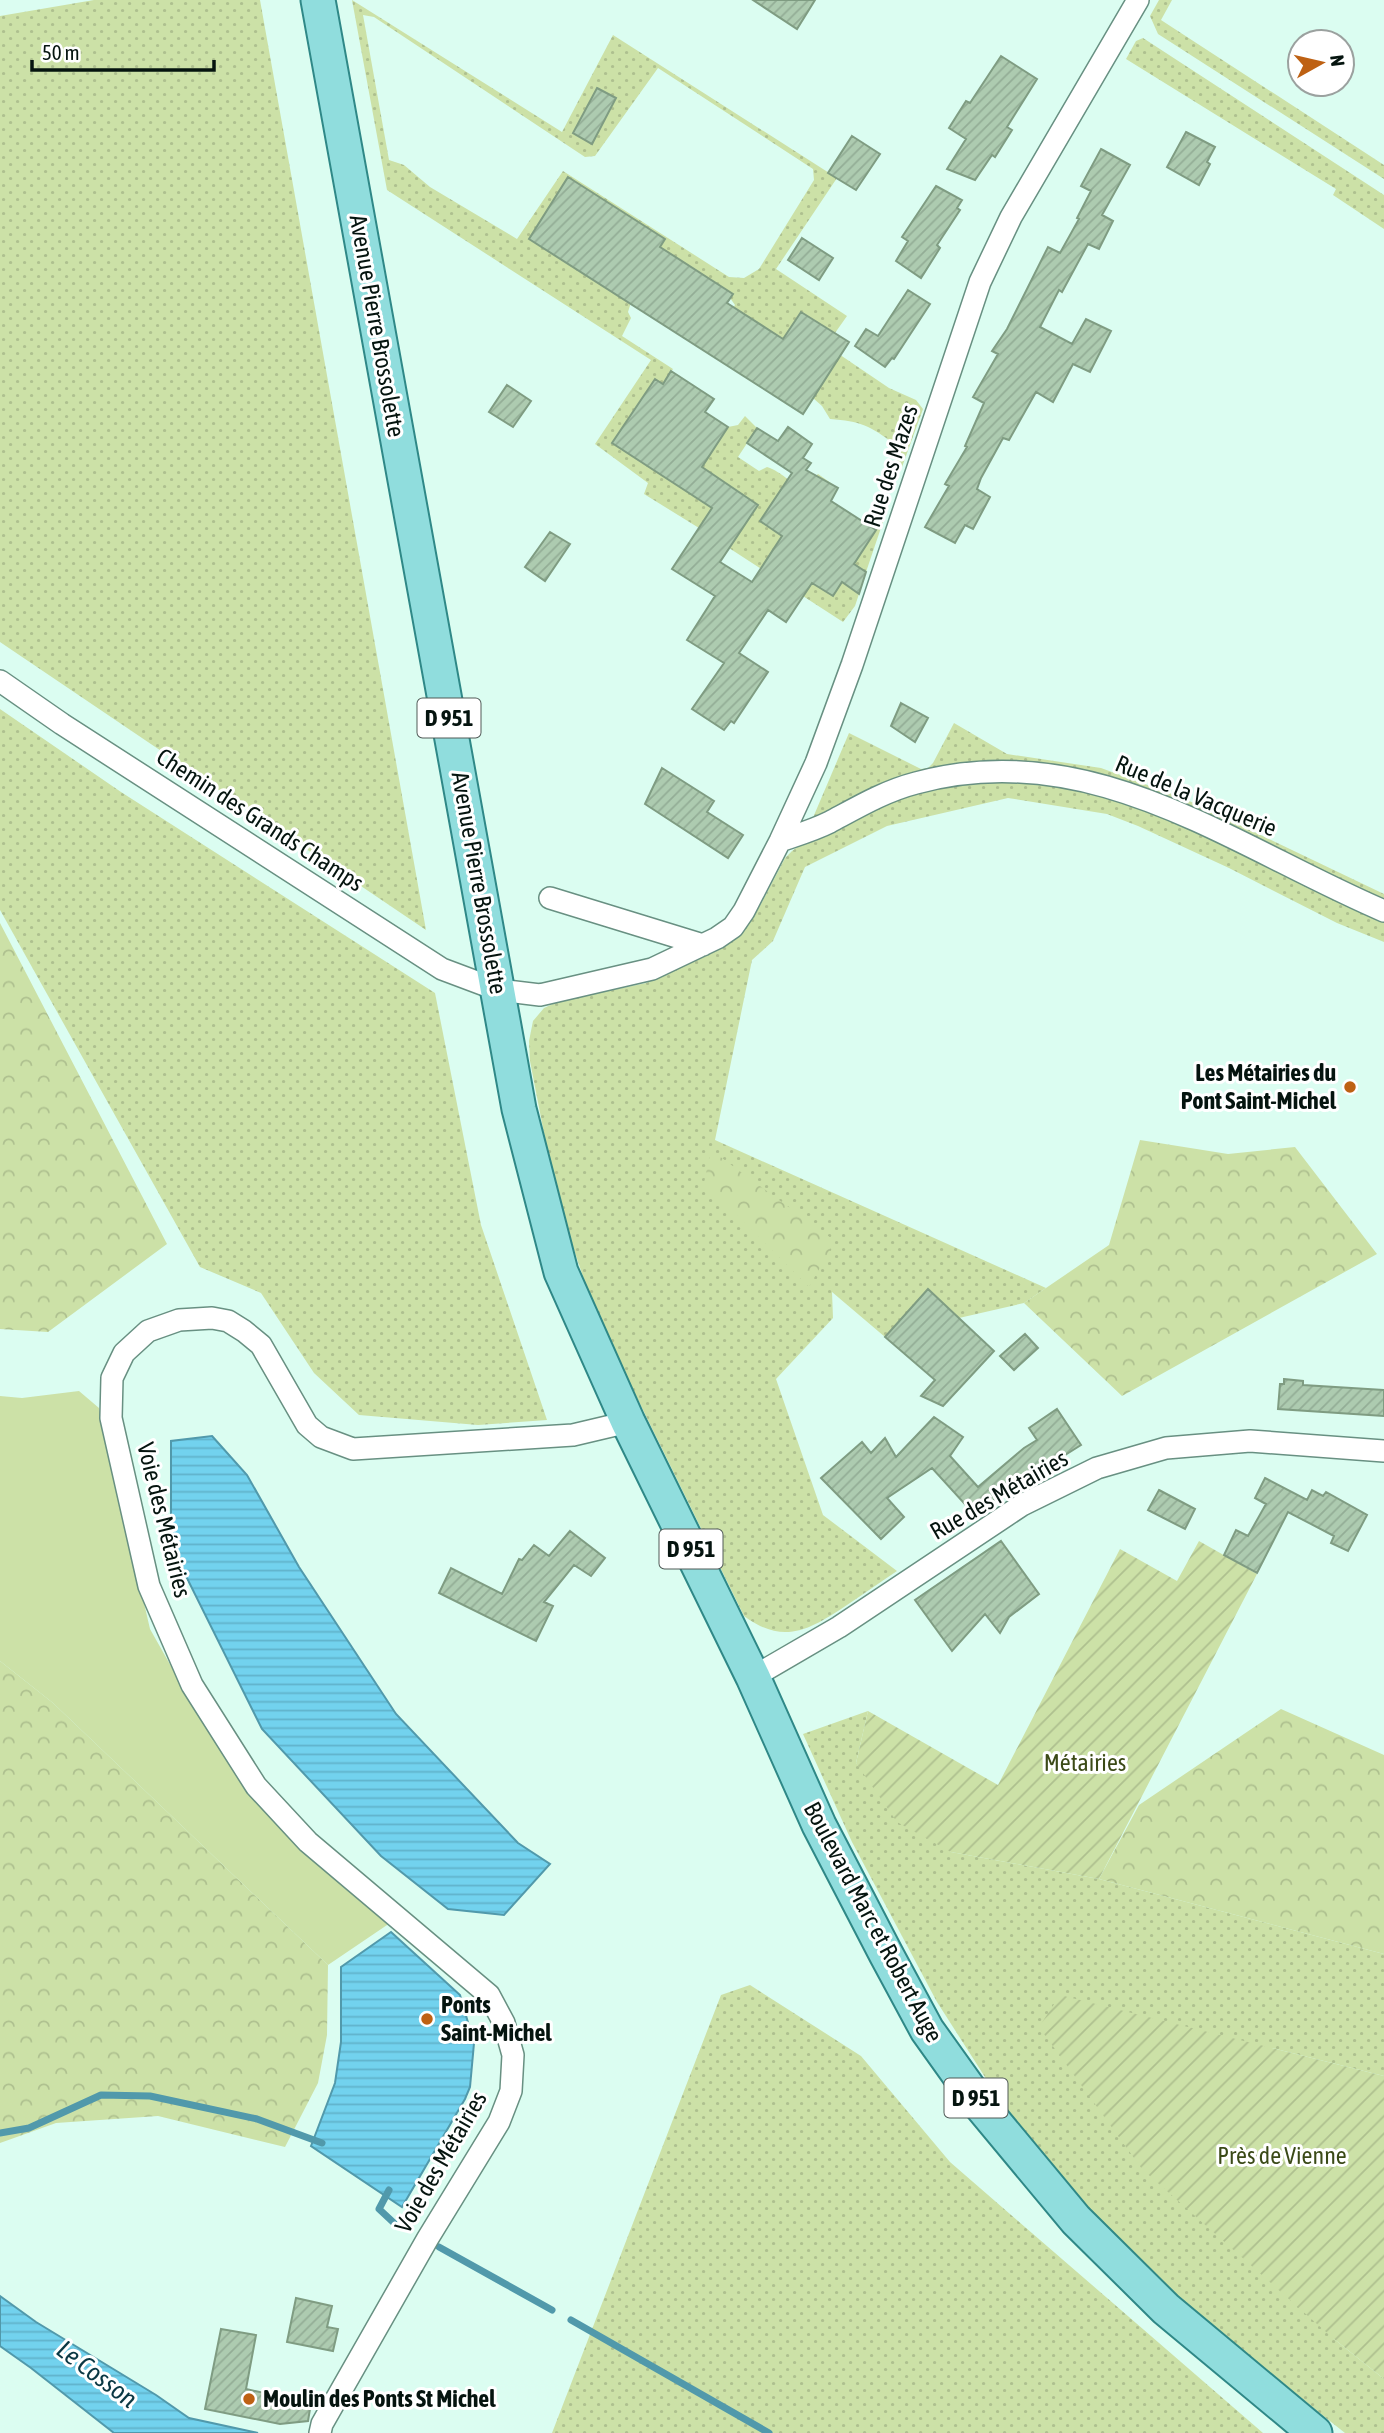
<svg xmlns="http://www.w3.org/2000/svg" width="1384" height="2433" font-family="'Asap Condensed',sans-serif">
<style>
.grass{fill:url(#grass-dots);fill-rule:evenodd}
.forest{fill:url(#forest-crowns)}
.park{fill:#cce1a7}
.garden{fill:url(#garden-furrows)}
.water{fill:url(#water-rules);stroke:#5199ab;stroke-width:2}
.lines{fill:none;stroke-linecap:round;stroke-linejoin:round}
.stream{stroke:#5199ab;stroke-width:7}
.building{fill:url(#building-hatch);stroke:#7f9c82;stroke-width:2}
.minor-casing{stroke:#689082;stroke-width:24}
.primary-casing{stroke:#2f8887;stroke-width:37}
.minor{stroke:#fff;stroke-width:21}
.primary{stroke:#90dddd;stroke-width:33}
.poi-dot{fill:#be6113;stroke:#fff;stroke-width:2.5}
.labels{text-anchor:middle;stroke-width:6;stroke-linejoin:round;paint-order:stroke}
.shield{fill:#fff;stroke:#505a57;stroke-width:2}
.shield-label{font-size:23px;font-weight:bold;fill:#05140f}
.street-label{font-size:24px;fill:#05140f;stroke:#fff}
.poi-label{font-size:24px;font-weight:bold;fill:#05140f;stroke:#fff;text-anchor:start}
.park-label{font-size:24px;fill:#3b4a17;stroke:#fff}
.water-label{font-size:26px;font-style:italic;fill:#0a3844;stroke:#fff}
</style>
<defs>
<pattern id="grass-dots" width="8" height="8" patternUnits="userSpaceOnUse" patternTransform="scale(1.75)"><rect width="8" height="8" fill="#cce1a7"/><path d="M2 2h.1M6 6h.1" fill="none" stroke="#aec08f" stroke-width="1.8" stroke-linecap="round"/></pattern>
<pattern id="forest-crowns" width="20" height="18" patternUnits="userSpaceOnUse" patternTransform="scale(1.75)"><rect width="20" height="18" fill="#cce1a7"/><path d="M2 6a3 3 0 1 1 6 0M12 15a3 3 0 1 1 6 0" fill="none" stroke="#aec08f"/></pattern>
<pattern id="garden-furrows" width="10" height="10" patternUnits="userSpaceOnUse" patternTransform="scale(1.75)"><rect width="10" height="10" fill="#cce1a7"/><path d="M-1 1l2-2M0 10L10 0M9 11l2-2" fill="none" stroke="#aec08f"/></pattern>
<pattern id="water-rules" width="6" height="5" patternUnits="userSpaceOnUse" patternTransform="scale(1.75)"><rect width="6" height="5" fill="#72d2ee"/><path d="M0 2.5h6" fill="none" stroke="#61b3cb"/></pattern>
<pattern id="building-hatch" width="6" height="6" patternUnits="userSpaceOnUse" patternTransform="scale(1.75)"><rect width="6" height="6" fill="#adcbb0"/><path d="M-1 1l2-2M0 6l6-6M5 7l2-2" fill="none" stroke="#93ad96"/></pattern>
</defs>
<rect width="100%" height="100%" fill="#dbfdf1"/>
<!-- grass -->
<path class="grass" d="M 94,0 L 260,0 L 426,930 L 0,642 L 0,16 Z
M 352,0 L 562,132 L 613,35 L 837,178 L 776,269 L 847,316 L 835,333 L 801,312 L 793,323 L 889,388 L 916,400 L 923,409 L 902,467 L 897,460 L 894,444 C 871,426 860,421 830,419 L 822,406 L 813,398 L 830,370 L 739,311 L 705,351 L 735,305 L 730,298 L 733,294 L 670,254 L 632,299 L 628,312 L 631,318 L 622,336 L 673,369 L 663,384 L 655,379 L 613,443 L 712,508 L 699,528 L 644,494 L 648,483 L 595,444 L 651,360 L 387,190 ZM 363,15 L 374,17 L 585,157 L 595,156 L 658,68 L 813,169 L 814,180 L 759,269 L 744,278 L 729,277 L 563,171 L 517,239 L 430,187 L 404,165 L 389,160 Z
M 1159,0 L 1172,0 L 1161,20 L 1384,165 L 1384,179 L 1158,34 L 1150,16 Z
M 1143,38 L 1384,195 L 1384,229 L 1333,195 L 1336,189 L 1126,59 L 1136,41 Z
M 745,416 L 757,428 L 738,457 L 759,471 L 767,467 C 791,475 793,496 818,474 L 838,488 L 818,477 L 831,501 L 834,502 L 827,512 L 770,555 L 833,596 L 886,513 L 866,572 L 856,565 L 844,583 L 859,594 L 855,606 L 843,622 L 729,548 L 702,467 L 728,427 L 738,425 ZM 784,485 L 803,497 L 779,534 L 760,521 Z
M 0,709 L 121,792 L 435,993 L 481,1225 L 547,1420 L 478,1425 L 359,1415 L 314,1373 L 261,1293 L 200,1267 L 0,910 Z
M 954,723 L 1007,754 L 1101,768 L 1183,798 L 1384,894 L 1384,906 L 1301,866 L 1022,766 L 812,820 L 849,733 L 921,769 L 928,768 L 933,763 Z
M 992,776 L 1113,793 L 1384,917 L 1384,942 L 1337,923 L 1229,868 L 1138,826 L 1107,814 L 1008,798 L 887,826 L 805,867 L 773,941 L 752,960 L 715,1140 L 1046,1288 L 1024,1303 L 959,1318 L 928,1289 L 885,1337 L 832,1292 L 833,1318 L 776,1379 L 823,1515 L 897,1571 C 880,1582 864,1594 847,1605 C 811,1629 784,1646 744,1616 L 595,1312 L 568,1232 L 549,1159 L 530,1061 L 529,1041 L 533,1021 L 544,1008 L 557,1002 L 646,983 L 716,951 L 745,930 L 761,904 L 785,858 L 792,851 L 808,839 L 885,798 Z
M 868,1711 L 856,1763 L 951,1852 L 1099,1879 L 1384,1954 L 1384,2076 L 1272,2048 L 1334,2339 L 1384,2379 L 1384,2433 L 1345,2433 L 1200,2318 L 1093,2216 L 1017,2127 L 937,2002 L 852,1842 L 803,1734 Z
M 750,1985 L 861,2056 L 950,2162 L 1263,2433 L 552,2433 L 721,1995 Z"/>
<!-- forest -->
<path class="forest" d="M 0,923 L 167,1244 L 48,1332 L 0,1329 Z
M 1140,1140 L 1228,1154 L 1295,1147 L 1377,1254 L 1122,1396 L 1024,1303 L 1109,1245 Z
M 711,1150 L 835,1241 L 809,1287 L 704,1183 Z
M 0,1661 L 53,1703 L 328,1965 L 327,2035 L 318,2083 L 285,2147 L 158,2116 L 56,2123 L 0,2143 Z
M 1281,1709 L 1384,1755 L 1384,1954 L 1099,1879 L 1139,1805 Z"/>
<!-- park -->
<path class="park" d="M 79,1391 L 99,1408 L 150,1629 L 207,1730 L 293,1836 L 390,1923 L 328,1965 L 53,1703 L 0,1661 L 0,1396 L 22,1398 Z"/>
<!-- garden -->
<path class="garden" d="M 1199,1541 L 1257,1574 L 1099,1879 L 951,1852 L 897,1822 L 856,1763 L 868,1711 L 998,1785 L 1120,1549 L 1177,1581 Z
M 1060,1995 L 1384,2076 L 1384,2379 L 1334,2339 L 1142,2169 L 1039,2027 Z"/>
<!-- water -->
<path class="water" d="M 212,1436 L 247,1475 L 299,1567 L 396,1714 L 518,1843 L 550,1864 L 504,1915 L 448,1909 L 381,1856 L 262,1729 L 171,1546 L 171,1441 Z
M 391,1932 L 460,1995 L 474,2043 L 470,2087 L 465,2099 L 402,2207 L 311,2146 L 335,2083 L 341,2042 L 341,1967 Z
M 0,2296 L 36,2322 L 156,2395 L 189,2418 L 258,2433 L 114,2433 L 31,2368 L 0,2346 Z"/>
<g class="lines">
<!-- stream -->
<path class="stream" d="M 0,2133 L 29,2128 L 101,2095 L 150,2096 L 257,2119 L 322,2143
M 389,2190 L 379,2209 L 394,2223
M 439,2247 L 552,2310
M 571,2320 L 769,2433"/>
</g>
<!-- building -->
<path class="building" d="M 753,0 L 815,0 L 797,29 Z
M 1001,56 L 1037,79 L 1007,127 L 1012,130 L 995,157 L 992,155 L 975,180 L 947,169 L 966,139 L 949,128 L 966,101 L 970,103 Z
M 597,88 L 616,98 L 592,144 L 573,133 Z
M 1186,132 L 1215,147 L 1207,162 L 1210,164 L 1199,185 L 1167,167 Z
M 852,136 L 880,154 L 856,190 L 828,173 Z
M 1101,149 L 1130,165 L 1102,215 L 1113,221 L 1099,249 L 1088,244 L 1062,292 L 1059,290 L 1040,327 L 1072,344 L 1086,319 L 1111,331 L 1090,372 L 1073,364 L 1053,402 L 1036,392 L 1009,440 L 1003,438 L 981,478 L 977,489 L 990,497 L 973,529 L 965,525 L 955,543 L 925,527 L 949,486 L 945,484 L 967,447 L 965,446 L 984,403 L 973,397 L 998,354 L 992,351 L 1007,329 L 1048,247 L 1060,253 L 1079,219 L 1077,218 L 1091,191 L 1081,186 Z
M 568,177 L 665,239 L 660,247 L 733,294 L 727,303 L 783,339 L 801,312 L 849,342 L 803,414 L 529,239 Z
M 936,186 L 962,200 L 957,208 L 960,210 L 937,245 L 940,248 L 921,278 L 896,261 L 908,241 L 902,237 Z
M 802,238 L 833,258 L 819,280 L 788,260 Z
M 908,290 L 930,304 L 894,359 L 892,358 L 885,367 L 855,346 L 866,329 L 878,336 Z
M 671,371 L 714,399 L 705,412 L 728,427 L 702,467 L 758,505 L 720,562 L 752,582 L 782,536 L 760,521 L 792,473 L 747,443 L 757,428 L 778,441 L 788,427 L 812,444 L 803,458 L 811,463 L 806,470 L 838,488 L 831,501 L 876,530 L 854,564 L 866,572 L 859,594 L 842,582 L 833,596 L 812,583 L 786,622 L 768,610 L 739,653 L 768,672 L 734,723 L 731,721 L 724,730 L 692,709 L 724,663 L 687,640 L 715,596 L 672,569 L 712,508 L 612,443 L 655,379 L 663,384 Z
M 507,385 L 531,401 L 513,427 L 489,412 Z
M 550,532 L 570,544 L 545,581 L 525,567 Z
M 901,703 L 928,718 L 915,742 L 891,726 Z
M 662,768 L 714,801 L 707,812 L 743,835 L 728,858 L 645,804 Z
M 928,1289 L 994,1351 L 943,1406 L 921,1396 L 935,1380 L 885,1337 Z
M 1025,1334 L 1038,1348 L 1014,1370 L 1000,1356 Z
M 1284,1379 L 1303,1381 L 1303,1385 L 1384,1390 L 1384,1416 L 1278,1409 L 1280,1384 L 1284,1384 Z
M 1057,1409 L 1081,1445 L 973,1513 L 932,1468 L 887,1498 L 904,1517 L 881,1539 L 821,1478 L 862,1442 L 871,1453 L 885,1438 L 896,1457 L 934,1417 L 963,1437 L 950,1456 L 978,1487 L 1024,1448 L 1037,1440 L 1029,1428 Z
M 1265,1478 L 1307,1500 L 1312,1490 L 1323,1496 L 1326,1492 L 1367,1515 L 1348,1551 L 1331,1543 L 1334,1536 L 1288,1512 L 1257,1573 L 1224,1555 L 1236,1530 L 1248,1536 L 1266,1504 L 1255,1498 Z
M 1159,1490 L 1195,1509 L 1185,1529 L 1148,1510 Z
M 570,1531 L 605,1558 L 591,1576 L 574,1565 L 544,1602 L 553,1606 L 536,1641 L 439,1593 L 451,1568 L 502,1594 L 519,1559 L 522,1560 L 534,1545 L 549,1556 Z
M 1001,1541 L 1039,1594 L 1009,1617 L 1000,1633 L 985,1614 L 952,1651 L 915,1600 Z
M 296,2298 L 332,2306 L 327,2327 L 338,2329 L 333,2351 L 287,2342 Z
M 221,2329 L 256,2335 L 246,2389 L 311,2403 L 308,2421 L 280,2424 L 205,2409 Z"/>
<g class="lines">
<defs>
<path id="minor" d="M 0,681 L 62,724 L 442,969 L 498,990 L 540,995 L 652,969 L 717,938 L 733,927 L 744,911 L 780,841 L 816,763 L 852,665 L 980,282 L 1011,217 L 1138,0
M 780,841 C 797,835 814,830 830,822 C 858,807 885,791 916,783 C 1091,735 1232,846 1384,911
M 550,898 L 703,945
M 753,1677 L 839,1627 L 1022,1505 L 1097,1468 L 1166,1448 L 1250,1441 L 1384,1451
M 320,2433 L 322,2424 L 428,2238 L 499,2122 L 511,2091 L 513,2055 L 504,2023 L 489,1995 L 308,1842 L 256,1786 L 192,1685 L 149,1586 L 111,1418 L 112,1378 L 124,1353 L 148,1331 L 179,1320 L 212,1318 L 228,1321 L 244,1331 L 261,1345 L 307,1425 L 321,1437 L 353,1449 L 573,1435 L 628,1422"/>
<path id="primary" d="M 318,0 L 519,1109 L 561,1272 L 628,1422 L 753,1677 L 819,1825 L 886,1954 L 927,2030 L 982,2107 L 1076,2220 L 1166,2309 L 1315,2433"/>
</defs>
<!-- minor casing -->
<use href="#minor" class="minor-casing"/>
<!-- primary casing -->
<use href="#primary" class="primary-casing"/>
<!-- minor -->
<use href="#minor" class="minor"/>
<!-- primary -->
<use href="#primary" class="primary"/>
</g>
<!-- markers -->
<g class="poi-dot">
<circle cx="1350" cy="1087" r="7"/>
<circle cx="427" cy="2019" r="7"/>
<circle cx="249" cy="2399" r="7"/>
</g>
<g class="labels">
<!-- shield labels -->
<g class="shield">
<rect x="417.5" y="698.5" width="63" height="39" rx="5"/>
<rect x="659.5" y="1529.5" width="63" height="39" rx="5"/>
<rect x="944.5" y="2078.5" width="63" height="39" rx="5"/>
</g>
<g class="shield-label">
<text x="449" y="726">D 951</text>
<text x="691" y="1557">D 951</text>
<text x="976" y="2106">D 951</text>
</g>
<!-- street labels -->
<g class="street-label">
<text transform="translate(377 326) rotate(80)" y="8">Avenue Pierre Brossolette</text>
<text transform="translate(891 466) rotate(-72)" y="8">Rue des Mazes</text>
<text transform="translate(1196 796) rotate(23)" y="8">Rue de la Vacquerie</text>
<text transform="translate(260 820) rotate(33)" y="8">Chemin des Grands Champs</text>
<text transform="translate(479 883) rotate(80)" y="8">Avenue Pierre Brossolette</text>
<text transform="translate(999 1495) rotate(-30)" y="8">Rue des Métairies</text>
<text transform="translate(164 1520) rotate(76)" y="8">Voie des Métairies</text>
<text transform="translate(873 1922) rotate(62)" y="8">Boulevard Marc et Robert Auge</text>
<text transform="translate(441 2162) rotate(-60)" y="8">Voie des Métairies</text>
</g>
<!-- poi labels -->
<g class="poi-label">
<text x="1336" y="1081" text-anchor="end">Les Métairies du<tspan x="1336" dy="28">Pont Saint-Michel</tspan></text>
<text x="441" y="2013">Ponts<tspan x="441" dy="28">Saint-Michel</tspan></text>
<text x="263" y="2407">Moulin des Ponts St Michel</text>
</g>
<!-- park labels -->
<g class="park-label">
<text x="1085" y="1771">Métairies</text>
<text x="1282" y="2164">Près de Vienne</text>
</g>
<!-- water labels -->
<g class="water-label">
<text transform="translate(97 2374) rotate(37)" y="9">Le Cosson</text>
</g>
</g>
<!-- north arrow -->
<g transform="translate(1321 63) rotate(82)"><circle r="33" fill="#ffffff" stroke="#9ba19f" stroke-width="2"/>
<path d="M0-5L12 26L0 18L-12 26Z" fill="#be6113"/>
<text y="-10" font-size="19" font-weight="bold" text-anchor="middle" fill="#05140f">N</text>
</g>
<!-- scale -->
<path d="M32 60v10h182v-10" fill="none" stroke="#05140f" stroke-width="3.5"/>
<text x="42" y="60" font-size="21" fill="#05140f" stroke="#ffffff" stroke-width="5" paint-order="stroke">50 m</text>
</svg>
